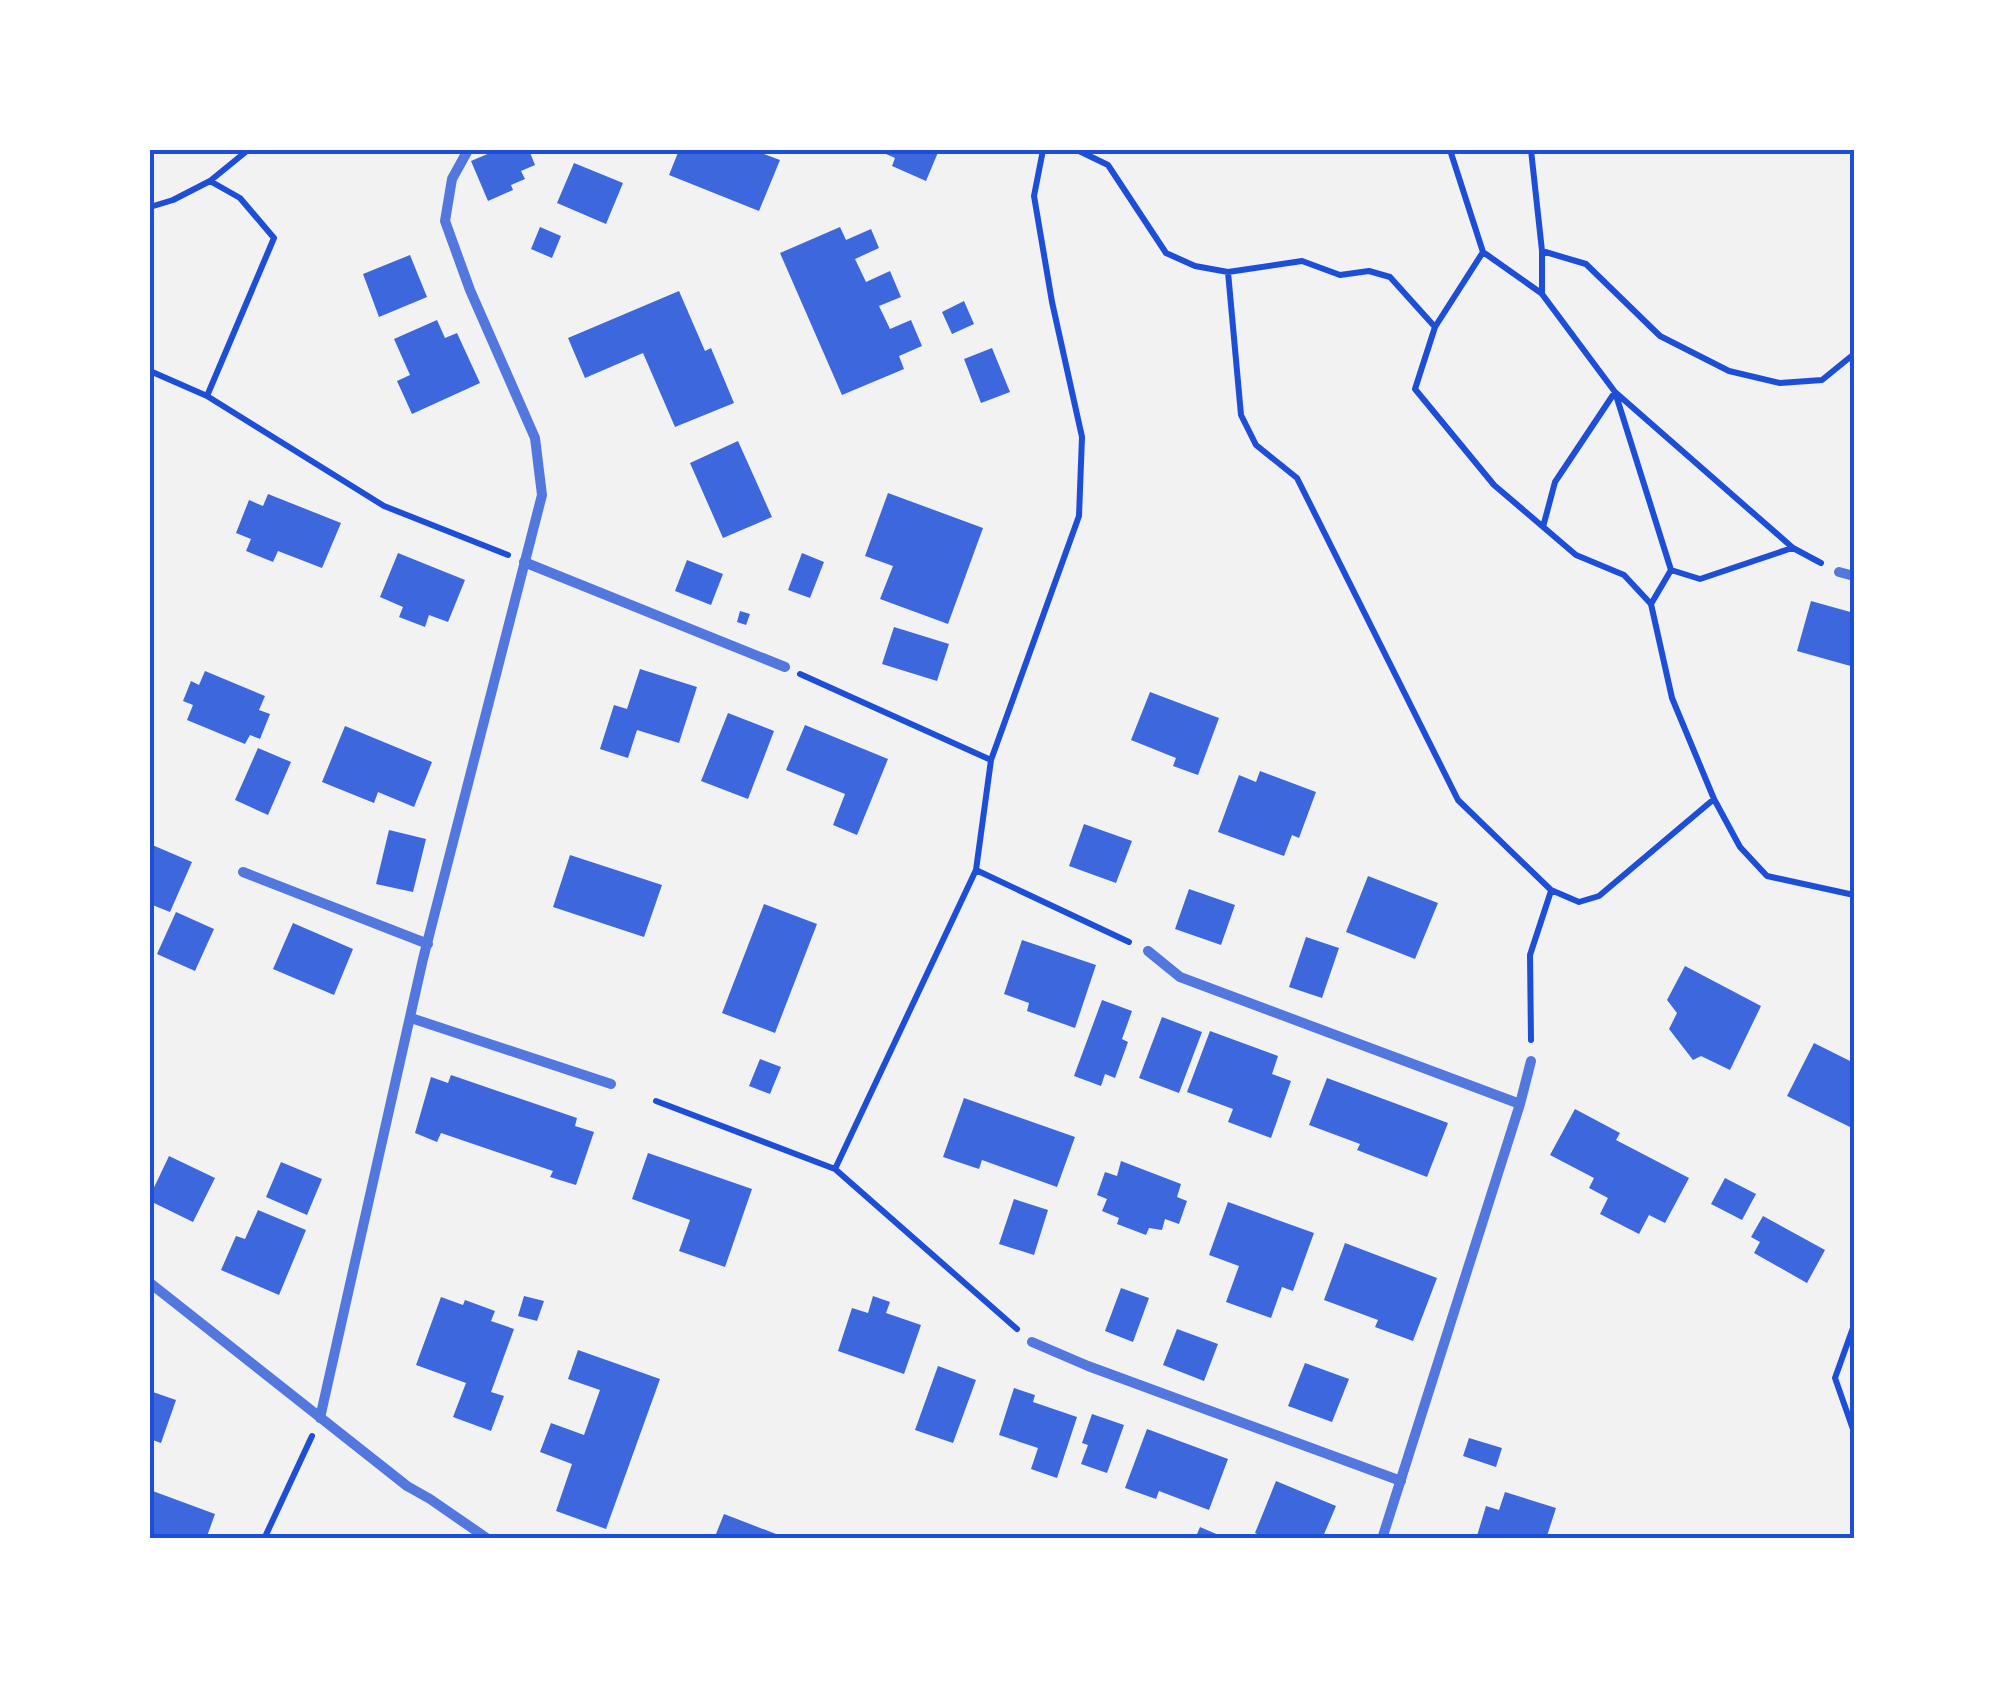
<svg xmlns="http://www.w3.org/2000/svg" width="2004" height="1689" font-family="'PT Sans',sans-serif">
<style>
.building{fill:#3d67dc}
.lines{fill:none;stroke-linecap:round;stroke-linejoin:round}
.path{stroke:#1d4ed8;stroke-width:6}
.minor{stroke:#5277de;stroke-width:10}
.neatline{fill:none;stroke:#1d4ed8;stroke-width:4}
</style>
<rect width="100%" height="100%" fill="#f2f2f2"/>
<!-- building -->
<path class="building" d="M 497,150 L 529,150 L 535,165 L 521,171 L 525,179 L 511,185 L 513,190 L 488,201 L 471,161 Z
M 679,150 L 765,150 L 764,154 L 780,160 L 759,211 L 669,175 Z
M 877,150 L 939,150 L 926,181 L 892,166 L 895,158 Z
M 574,163 L 623,183 L 606,224 L 557,203 Z
M 540,227 L 561,236 L 552,258 L 531,249 Z
M 840,227 L 846,240 L 871,229 L 879,248 L 855,259 L 866,282 L 890,271 L 901,297 L 879,306 L 890,329 L 911,320 L 922,346 L 899,356 L 904,369 L 842,395 L 780,253 Z
M 410,255 L 427,297 L 379,317 L 363,274 Z
M 679,291 L 705,351 L 711,348 L 734,403 L 675,427 L 643,353 L 585,378 L 568,338 Z
M 964,301 L 974,324 L 952,334 L 942,312 Z
M 437,320 L 445,338 L 457,333 L 480,383 L 412,414 L 397,381 L 410,375 L 394,339 Z
M 992,348 L 1010,392 L 981,403 L 964,359 Z
M 738,441 L 772,517 L 723,538 L 690,463 Z
M 888,493 L 983,528 L 948,624 L 880,599 L 893,566 L 865,556 Z
M 268,494 L 341,523 L 322,568 L 278,551 L 273,562 L 246,551 L 251,539 L 236,533 L 249,500 L 263,506 Z
M 398,553 L 465,580 L 448,622 L 429,615 L 425,627 L 399,617 L 403,607 L 380,597 Z
M 802,553 L 824,562 L 810,598 L 788,590 Z
M 687,560 L 723,574 L 711,605 L 675,591 Z
M 1811,601 L 1854,613 L 1854,667 L 1797,651 Z
M 740,611 L 750,614 L 746,625 L 737,622 Z
M 894,627 L 949,644 L 937,681 L 882,664 Z
M 640,669 L 697,687 L 679,743 L 637,730 L 628,758 L 600,749 L 614,705 L 627,709 Z
M 205,671 L 265,696 L 259,710 L 270,714 L 260,739 L 250,735 L 245,744 L 187,720 L 193,705 L 183,701 L 191,681 L 199,685 Z
M 1150,692 L 1219,718 L 1198,775 L 1173,766 L 1176,758 L 1131,740 Z
M 728,713 L 774,731 L 748,799 L 701,781 Z
M 805,725 L 888,759 L 857,835 L 833,825 L 845,794 L 786,770 Z
M 345,726 L 432,762 L 414,807 L 378,792 L 374,803 L 322,782 Z
M 258,748 L 291,762 L 268,815 L 235,800 Z
M 1260,771 L 1316,792 L 1299,838 L 1292,835 L 1284,856 L 1218,832 L 1239,775 L 1256,782 Z
M 1084,824 L 1132,841 L 1116,883 L 1069,866 Z
M 389,830 L 426,839 L 413,892 L 376,884 Z
M 150,844 L 192,862 L 170,912 L 150,904 Z
M 570,855 L 662,885 L 644,937 L 553,907 Z
M 1368,876 L 1438,903 L 1415,959 L 1346,932 Z
M 1189,889 L 1235,905 L 1221,945 L 1175,929 Z
M 764,904 L 817,924 L 775,1033 L 722,1013 Z
M 176,912 L 214,929 L 195,971 L 157,954 Z
M 293,923 L 353,949 L 334,995 L 273,969 Z
M 1306,937 L 1339,948 L 1322,998 L 1289,987 Z
M 1022,940 L 1096,965 L 1075,1028 L 1027,1011 L 1029,1003 L 1004,994 Z
M 1685,966 L 1761,1006 L 1730,1070 L 1701,1056 L 1693,1060 L 1669,1029 L 1677,1013 L 1667,1000 Z
M 1102,1000 L 1132,1011 L 1122,1039 L 1128,1042 L 1115,1078 L 1105,1074 L 1101,1086 L 1074,1076 Z
M 1162,1017 L 1202,1032 L 1179,1093 L 1139,1078 Z
M 1210,1031 L 1278,1056 L 1272,1074 L 1291,1081 L 1271,1138 L 1228,1122 L 1233,1109 L 1187,1092 Z
M 1814,1043 L 1854,1063 L 1854,1129 L 1787,1096 Z
M 760,1059 L 781,1067 L 770,1094 L 749,1086 Z
M 451,1075 L 577,1118 L 575,1126 L 594,1132 L 576,1185 L 550,1177 L 553,1171 L 441,1133 L 437,1142 L 415,1133 L 431,1077 L 448,1083 Z
M 1327,1078 L 1448,1123 L 1427,1177 L 1357,1150 L 1360,1144 L 1309,1125 Z
M 964,1098 L 1075,1137 L 1057,1187 L 982,1160 L 979,1169 L 943,1157 Z
M 1575,1109 L 1620,1133 L 1616,1140 L 1689,1178 L 1665,1223 L 1649,1215 L 1639,1234 L 1600,1214 L 1608,1198 L 1589,1188 L 1594,1178 L 1550,1155 Z
M 648,1153 L 752,1189 L 725,1267 L 679,1251 L 690,1220 L 632,1199 Z
M 169,1156 L 215,1178 L 193,1222 L 150,1201 L 150,1196 Z
M 1121,1161 L 1181,1184 L 1177,1197 L 1187,1201 L 1179,1224 L 1165,1219 L 1162,1230 L 1149,1228 L 1146,1235 L 1117,1224 L 1119,1218 L 1102,1211 L 1107,1199 L 1097,1195 L 1105,1172 L 1117,1176 Z
M 281,1162 L 322,1179 L 307,1215 L 266,1197 Z
M 1725,1178 L 1756,1194 L 1742,1220 L 1711,1204 Z
M 1014,1199 L 1048,1210 L 1034,1255 L 999,1244 Z
M 1228,1202 L 1314,1233 L 1293,1291 L 1282,1287 L 1271,1318 L 1226,1302 L 1239,1266 L 1209,1255 Z
M 258,1210 L 306,1230 L 279,1295 L 221,1270 L 236,1236 L 245,1239 Z
M 1763,1216 L 1825,1250 L 1807,1283 L 1754,1253 L 1760,1242 L 1751,1237 Z
M 1345,1243 L 1437,1278 L 1413,1341 L 1375,1327 L 1378,1320 L 1324,1300 Z
M 1121,1288 L 1149,1298 L 1133,1342 L 1105,1331 Z
M 524,1296 L 544,1301 L 537,1321 L 518,1316 Z
M 873,1296 L 890,1302 L 886,1313 L 921,1325 L 904,1374 L 838,1351 L 852,1308 L 868,1313 Z
M 441,1297 L 463,1305 L 465,1300 L 495,1311 L 491,1321 L 514,1329 L 491,1392 L 504,1396 L 491,1431 L 453,1417 L 466,1383 L 416,1365 Z
M 1177,1329 L 1218,1344 L 1204,1381 L 1163,1365 Z
M 578,1350 L 660,1379 L 606,1529 L 556,1511 L 572,1464 L 540,1452 L 551,1423 L 584,1435 L 600,1390 L 568,1379 Z
M 1305,1363 L 1349,1379 L 1332,1422 L 1288,1406 Z
M 938,1366 L 976,1380 L 953,1443 L 915,1430 Z
M 1014,1388 L 1035,1395 L 1033,1402 L 1077,1417 L 1057,1478 L 1031,1469 L 1038,1448 L 999,1435 Z
M 150,1391 L 176,1400 L 161,1443 L 150,1439 Z
M 1092,1414 L 1124,1425 L 1107,1473 L 1081,1464 L 1088,1445 L 1082,1443 Z
M 1147,1429 L 1228,1459 L 1209,1510 L 1159,1491 L 1156,1499 L 1125,1488 Z
M 1469,1438 L 1502,1448 L 1496,1467 L 1463,1456 Z
M 1276,1481 L 1336,1506 L 1322,1539 L 1269,1539 L 1255,1533 Z
M 150,1490 L 215,1514 L 206,1539 L 150,1539 Z
M 1505,1492 L 1556,1508 L 1546,1539 L 1476,1539 L 1486,1506 L 1499,1510 Z
M 724,1514 L 789,1539 L 714,1539 Z
M 1200,1527 L 1228,1539 L 1195,1539 Z"/>
<g class="lines">
<!-- path -->
<path class="path" d="M 1077,150 L 1108,165 L 1166,253 L 1195,266 L 1228,272 L 1302,261 L 1340,275 L 1369,271 L 1390,277 L 1435,327 L 1415,389 L 1494,485 L 1576,555 L 1624,575 L 1651,604 L 1672,698 L 1714,799 L 1740,847 L 1767,876 L 1854,895
M 1450,150 L 1483,252
M 1531,150 L 1542,251 L 1542,294 L 1615,392 L 1671,570 L 1651,604
M 150,207 L 173,200 L 210,181 L 248,150
M 1542,251 L 1586,264 L 1660,336 L 1729,371 L 1780,383 L 1822,380 L 1854,354
M 1228,272 L 1241,415 L 1256,445 L 1297,478 L 1458,800 L 1551,890 L 1579,902 L 1599,896 L 1714,799
M 1435,327 L 1483,252 L 1541,293
M 150,371 L 207,396 L 384,506 L 508,555
M 207,396 L 274,238 L 240,198 L 210,181
M 1543,527 L 1555,482 L 1615,392 L 1793,548 L 1821,563
M 1671,570 L 1700,579 L 1792,548
M 800,674 L 991,760
M 976,870 L 1129,942
M 1531,1040 L 1530,955 L 1551,891
M 656,1101 L 835,1169 L 1017,1329
M 835,1169 L 976,870 L 991,760 L 1079,516 L 1082,437 L 1052,302 L 1034,196 L 1043,150
M 1854,1325 L 1835,1378 L 1854,1432
M 264,1539 L 312,1436"/>
<!-- minor -->
<path class="minor" d="M 524,562 L 785,667
M 1839,572 L 1854,576
M 243,872 L 428,944
M 1148,951 L 1180,977 L 1520,1104 L 1382,1539
M 411,1018 L 611,1084
M 1520,1104 L 1531,1061
M 150,1283 L 407,1486 L 430,1499 L 488,1539
M 1032,1342 L 1088,1366 L 1401,1481
M 320,1418 L 423,959 L 542,495 L 535,438 L 470,290 L 445,221 L 452,179 L 468,150"/>
</g>
<!-- border -->
<rect width="2004" height="1689" fill="none" stroke="#ffffff" stroke-width="305"/>
<rect x="152" y="152" width="1700" height="1384" class="neatline"/>
</svg>
